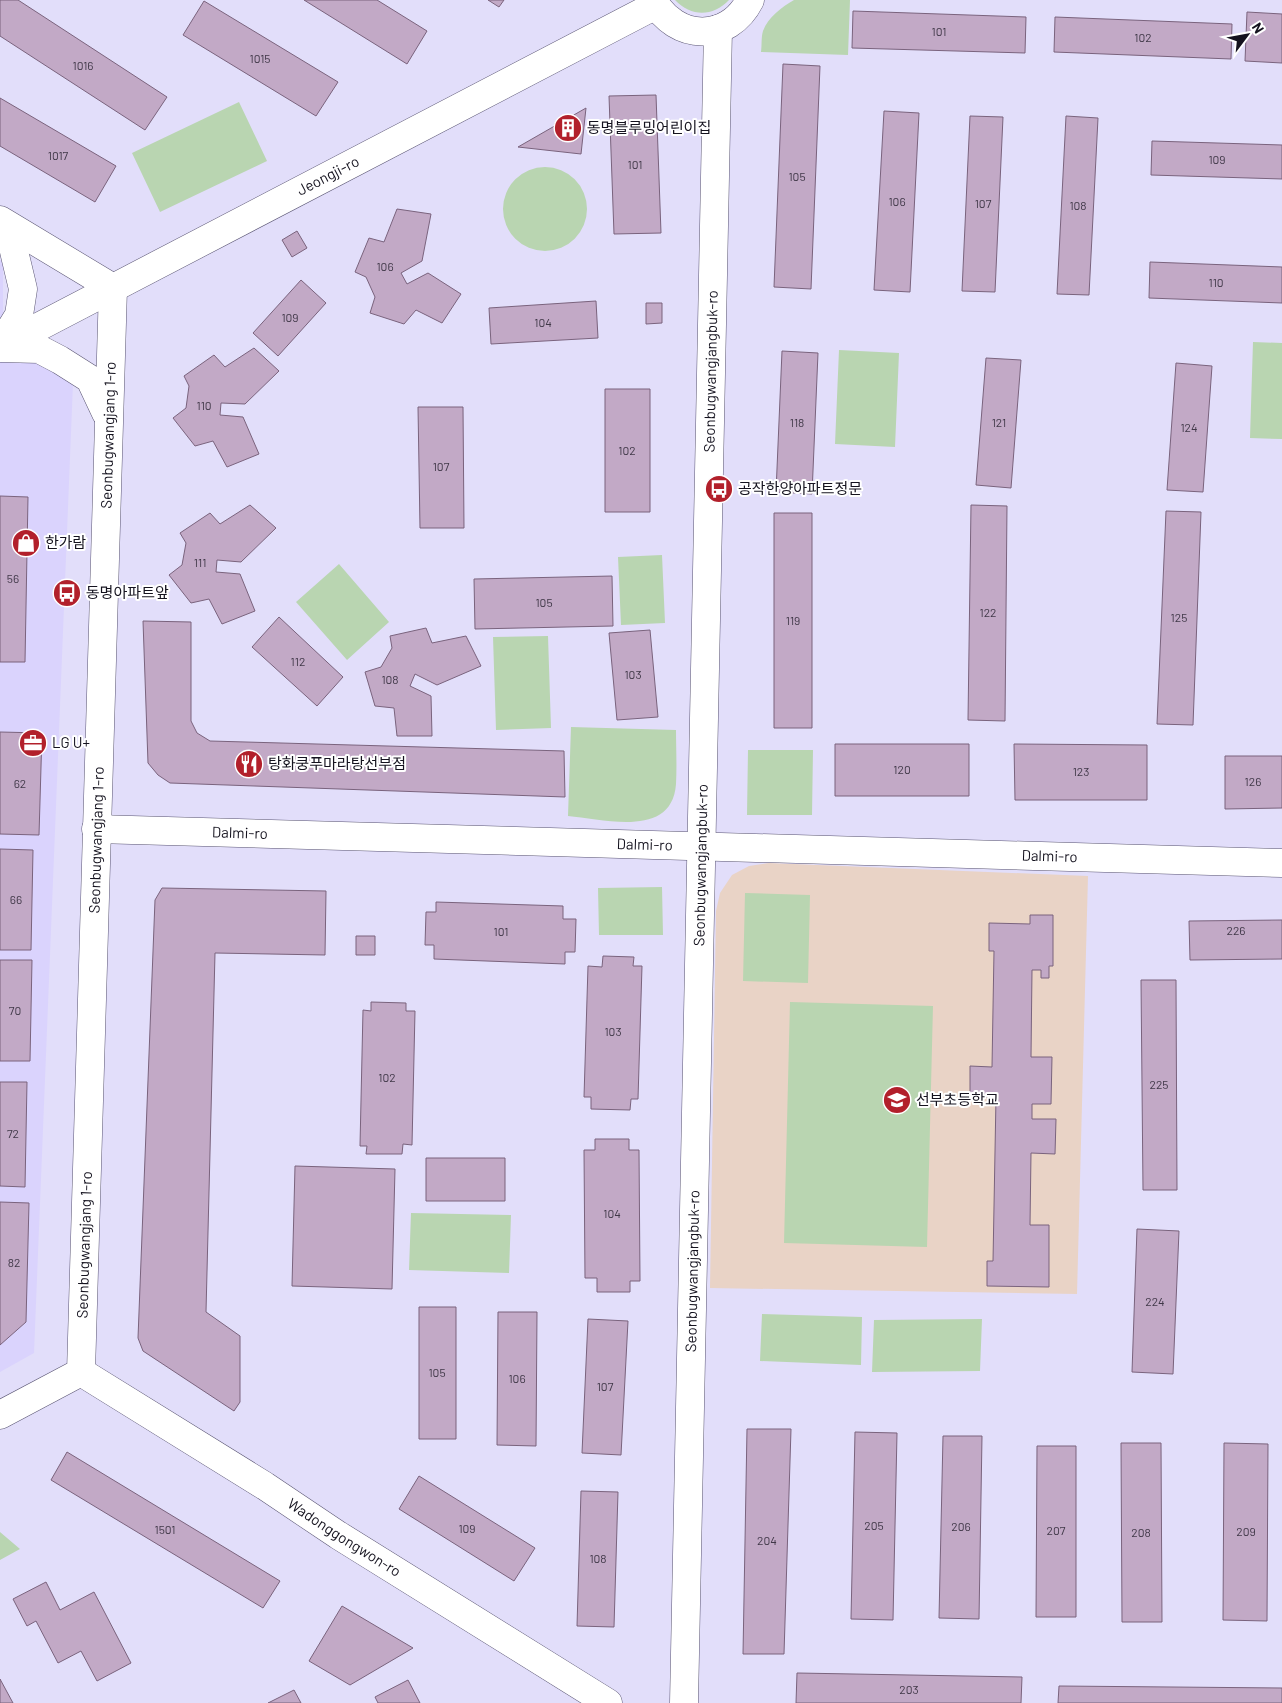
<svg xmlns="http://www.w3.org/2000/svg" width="1282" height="1703" font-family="Barlow,'Noto Sans KR',sans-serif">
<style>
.built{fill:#dad3fd}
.education{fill:#e9d3c6}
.green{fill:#b9d5b1}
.building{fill:#c2a9c6;stroke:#7a637d}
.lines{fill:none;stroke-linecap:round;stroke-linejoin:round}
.minor-casing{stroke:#595472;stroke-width:29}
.minor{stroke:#fff;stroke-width:28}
.labels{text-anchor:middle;stroke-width:4;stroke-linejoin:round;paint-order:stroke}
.number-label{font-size:12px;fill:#403848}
.poi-label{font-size:15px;fill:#14121e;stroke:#fff;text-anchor:start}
.street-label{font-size:15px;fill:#14121e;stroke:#fff}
</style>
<rect width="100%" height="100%" fill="#e2defa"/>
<!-- built -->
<path class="built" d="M 0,260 L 3,262 L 3,342 L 73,383 L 34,1353 L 0,1372 Z"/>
<!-- education -->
<path class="education" d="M 769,863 L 1088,876 L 1077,1294 L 710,1288 L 716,911 L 720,893 L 732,875 L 749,866 Z"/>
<!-- green -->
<path class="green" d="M 675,0 L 729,0 C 713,17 691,17 675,0 Z
M 794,0 L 850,0 L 848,55 L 761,52 C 762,46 761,37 763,31 C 768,17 782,7 794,0 Z
M 239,102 L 267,161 L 160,212 L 132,153 Z
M503 209a42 42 0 1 1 84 0a42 42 0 1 1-84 0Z
M 1253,342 L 1282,343 L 1282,439 L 1250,438 Z
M 839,350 L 899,353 L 895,447 L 835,444 Z
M 662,555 L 665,623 L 621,625 L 618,557 Z
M 339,564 L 389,622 L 347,660 L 296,602 Z
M 548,636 L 551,728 L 496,730 L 493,637 Z
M 571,727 L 676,730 C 676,747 677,766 676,784 C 672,839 604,819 568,816 Z
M 748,750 L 813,750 L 812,815 L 747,815 Z
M 662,887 L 663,935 L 599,935 L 598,888 Z
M 745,893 L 810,895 L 808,983 L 743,981 Z
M 790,1002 L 933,1006 L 927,1247 L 784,1243 Z
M 411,1213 L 511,1215 L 509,1273 L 409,1270 Z
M 762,1314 L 862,1317 L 861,1365 L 760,1361 Z
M 982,1319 L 980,1371 L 872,1372 L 874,1320 Z
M 0,1532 L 20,1549 L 0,1560 Z"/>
<!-- building -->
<path class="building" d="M 0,0 L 18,0 L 167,97 L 145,130 L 0,36 Z
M 304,0 L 377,0 L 427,31 L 407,64 Z
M 488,0 L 504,0 L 499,7 Z
M 204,1 L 338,82 L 316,116 L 183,35 Z
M 853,11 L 1026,17 L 1025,53 L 852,48 Z
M 1247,12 L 1282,14 L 1282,63 L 1245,61 Z
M 1055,17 L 1232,24 L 1231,59 L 1054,52 Z
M 783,64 L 820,66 L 811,289 L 774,287 Z
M 656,95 L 661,233 L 614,234 L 609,96 Z
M 0,98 L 116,166 L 95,202 L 0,146 Z
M 586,108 L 581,154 L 518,147 Z
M 884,111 L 919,113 L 910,292 L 874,290 Z
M 970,116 L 1003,117 L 995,292 L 962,291 Z
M 1066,116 L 1098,118 L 1089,295 L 1057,294 Z
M 1152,141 L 1282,145 L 1282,179 L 1151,175 Z
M 397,209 L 431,214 L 422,261 L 401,273 L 407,284 L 428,273 L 461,294 L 442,323 L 416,310 L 404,324 L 370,313 L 375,297 L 366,277 L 355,272 L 369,238 L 384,242 Z
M 297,231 L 307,248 L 292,257 L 282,240 Z
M 1150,262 L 1282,267 L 1282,303 L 1149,298 Z
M 301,280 L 326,303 L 278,356 L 253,333 Z
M 596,301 L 598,338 L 491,344 L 489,308 Z
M 646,303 L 662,303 L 662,323 L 646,324 Z
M 254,348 L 279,371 L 245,404 L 221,403 L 220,415 L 243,417 L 259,454 L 227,467 L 213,441 L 195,446 L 173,418 L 186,408 L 189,386 L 184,376 L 214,355 L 225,367 Z
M 782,351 L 818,353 L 812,494 L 776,492 Z
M 986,358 L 1021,360 L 1011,488 L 976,485 Z
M 1176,363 L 1212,366 L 1203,492 L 1167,490 Z
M 605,389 L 650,389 L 650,512 L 605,512 Z
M 418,407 L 463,407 L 464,528 L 420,528 Z
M 0,496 L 28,497 L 25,662 L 0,662 Z
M 250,505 L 276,528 L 241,562 L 217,560 L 216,572 L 240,574 L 255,611 L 222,624 L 209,599 L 191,603 L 169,575 L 182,565 L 186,543 L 180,533 L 210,513 L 220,524 Z
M 971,505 L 1007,506 L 1005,721 L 968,720 Z
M 1166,511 L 1201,512 L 1193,725 L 1157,724 Z
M 774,513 L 812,513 L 812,728 L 774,728 Z
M 612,576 L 613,626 L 475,629 L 474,579 Z
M 279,617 L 343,677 L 317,706 L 252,647 Z
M 143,621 L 191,622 L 191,721 L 197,733 L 210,741 L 564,751 L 565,797 L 170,783 L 158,775 L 148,763 Z
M 426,628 L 432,643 L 466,636 L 481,666 L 437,685 L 415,674 L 410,686 L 431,696 L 432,736 L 397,736 L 394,708 L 375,706 L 365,672 L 381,667 L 392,648 L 390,636 Z
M 650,630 L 658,717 L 617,720 L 609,633 Z
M 0,732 L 42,733 L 39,835 L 0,834 Z
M 835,744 L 969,744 L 969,796 L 835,796 Z
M 1014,744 L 1147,745 L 1147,800 L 1015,800 Z
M 1225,756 L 1282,756 L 1282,808 L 1225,809 Z
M 0,849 L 33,850 L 31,950 L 0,950 Z
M 162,888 L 326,891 L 325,955 L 215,953 L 206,1312 L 240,1336 L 240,1402 L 234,1411 L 143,1351 L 138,1338 L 155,900 Z
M 436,902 L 563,906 L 563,919 L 576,919 L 575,952 L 565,952 L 565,964 L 434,959 L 434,945 L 425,945 L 426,912 L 436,912 Z
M 1030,915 L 1053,915 L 1053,966 L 1049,966 L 1049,978 L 1041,978 L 1041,970 L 1032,970 L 1031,1057 L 1052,1057 L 1051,1104 L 1032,1104 L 1032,1119 L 1056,1119 L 1055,1154 L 1031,1153 L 1030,1225 L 1049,1225 L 1049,1287 L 987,1286 L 987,1261 L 993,1261 L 996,1097 L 970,1097 L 970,1066 L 992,1067 L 994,951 L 989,951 L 989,923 L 1030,924 Z
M 1282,920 L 1282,959 L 1190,960 L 1189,921 Z
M 356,936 L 375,936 L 375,955 L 356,955 Z
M 603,956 L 634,957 L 633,966 L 642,966 L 638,1099 L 631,1099 L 630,1110 L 591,1109 L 591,1097 L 584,1097 L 588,966 L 602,967 Z
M 0,960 L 32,960 L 30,1061 L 0,1061 Z
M 1141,980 L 1176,980 L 1177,1190 L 1143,1190 Z
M 371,1002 L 406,1003 L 406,1011 L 415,1011 L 412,1145 L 403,1144 L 402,1154 L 366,1154 L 367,1146 L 360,1146 L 363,1010 L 371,1011 Z
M 0,1082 L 27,1082 L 25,1187 L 0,1186 Z
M 595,1139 L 629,1139 L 629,1150 L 639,1150 L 640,1281 L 630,1281 L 630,1292 L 597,1292 L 597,1278 L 585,1278 L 584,1150 L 595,1150 Z
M 426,1158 L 505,1158 L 505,1201 L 426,1201 Z
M 295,1166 L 395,1169 L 392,1289 L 292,1286 Z
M 0,1202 L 29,1203 L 26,1322 L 0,1345 Z
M 1137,1229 L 1179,1231 L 1173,1374 L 1132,1372 Z
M 419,1307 L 456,1307 L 456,1439 L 419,1439 Z
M 498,1312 L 537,1312 L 536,1446 L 497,1445 Z
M 588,1319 L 628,1321 L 621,1455 L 582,1453 Z
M 747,1429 L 791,1429 L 784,1654 L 743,1654 Z
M 855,1432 L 897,1433 L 893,1620 L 851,1619 Z
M 943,1436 L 982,1436 L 979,1619 L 939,1618 Z
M 1121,1443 L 1161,1443 L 1162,1622 L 1122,1622 Z
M 1224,1443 L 1268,1444 L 1267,1621 L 1223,1620 Z
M 1037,1446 L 1076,1446 L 1076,1617 L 1036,1617 Z
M 67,1452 L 280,1581 L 263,1608 L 51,1480 Z
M 419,1476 L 535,1548 L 514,1581 L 399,1509 Z
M 581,1491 L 618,1492 L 614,1627 L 577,1626 Z
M 46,1582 L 60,1610 L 94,1592 L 131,1663 L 97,1681 L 81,1651 L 58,1663 L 36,1621 L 27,1626 L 13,1599 Z
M 342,1606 L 413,1648 L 350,1685 L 309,1661 Z
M 797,1673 L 1022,1677 L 1021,1703 L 796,1703 Z
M 0,1679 L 13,1703 L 0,1703 Z
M 408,1680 L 420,1703 L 378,1703 L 375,1697 Z
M 1059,1686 L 1282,1688 L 1282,1703 L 1058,1703 Z
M 294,1690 L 301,1703 L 268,1703 Z"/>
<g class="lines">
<defs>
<g id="minor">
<path d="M 653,0 C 676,41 728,43 750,0"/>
<path d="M 0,220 L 113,288"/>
<path d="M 0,230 L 13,247 L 23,289 L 19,315 L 0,346"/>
<path id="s1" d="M 0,347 L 656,5"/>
<path d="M 1,348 L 39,349 L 60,360 L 90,379 L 106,413"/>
<path id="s2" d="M 96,829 L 1282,863"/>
<path id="s3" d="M 81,1372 L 265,1486 L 338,1535 L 608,1703"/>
<path id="s4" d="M 0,1415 L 81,1372 L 113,288"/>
<path id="s5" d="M 684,1703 L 718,29"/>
</g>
</defs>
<!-- minor casing -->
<use href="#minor" class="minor-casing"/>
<!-- minor -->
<use href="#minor" class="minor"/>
</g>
<!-- icons -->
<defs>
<symbol id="building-disc" viewBox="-11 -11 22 22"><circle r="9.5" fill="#b2202b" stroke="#fff"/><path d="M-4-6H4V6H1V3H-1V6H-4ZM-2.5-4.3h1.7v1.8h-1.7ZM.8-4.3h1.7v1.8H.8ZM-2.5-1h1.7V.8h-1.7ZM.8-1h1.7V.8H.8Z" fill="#fff"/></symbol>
<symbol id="bus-disc" viewBox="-11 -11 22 22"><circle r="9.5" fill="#b2202b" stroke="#fff"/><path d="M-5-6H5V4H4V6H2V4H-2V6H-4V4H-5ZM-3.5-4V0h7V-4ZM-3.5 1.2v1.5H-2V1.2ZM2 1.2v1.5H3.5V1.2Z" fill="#fff"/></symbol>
<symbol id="shop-disc" viewBox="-11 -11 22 22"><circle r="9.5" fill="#b2202b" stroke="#fff"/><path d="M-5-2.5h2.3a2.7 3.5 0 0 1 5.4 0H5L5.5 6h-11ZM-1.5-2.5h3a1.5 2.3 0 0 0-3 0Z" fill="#fff"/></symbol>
<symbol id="office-disc" viewBox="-11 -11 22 22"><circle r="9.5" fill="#b2202b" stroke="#fff"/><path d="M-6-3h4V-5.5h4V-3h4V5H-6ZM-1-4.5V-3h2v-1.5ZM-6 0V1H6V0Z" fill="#fff"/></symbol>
<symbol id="restaurant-disc" viewBox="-11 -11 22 22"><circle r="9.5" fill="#b2202b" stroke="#fff"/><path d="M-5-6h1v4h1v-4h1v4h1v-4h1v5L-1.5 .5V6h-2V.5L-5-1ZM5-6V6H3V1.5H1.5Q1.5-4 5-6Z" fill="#fff"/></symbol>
<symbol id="school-disc" viewBox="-11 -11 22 22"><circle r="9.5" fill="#b2202b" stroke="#fff"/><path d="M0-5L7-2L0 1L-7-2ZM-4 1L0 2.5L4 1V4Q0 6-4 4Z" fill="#fff"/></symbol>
</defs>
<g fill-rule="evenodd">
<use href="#building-disc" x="552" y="112" width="32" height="32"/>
<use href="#bus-disc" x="703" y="473" width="32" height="32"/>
<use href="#shop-disc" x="10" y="527" width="32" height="32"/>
<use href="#bus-disc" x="51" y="577" width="32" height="32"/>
<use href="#office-disc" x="17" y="727" width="32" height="32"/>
<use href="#restaurant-disc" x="233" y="748" width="32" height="32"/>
<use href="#school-disc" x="881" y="1084" width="32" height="32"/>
</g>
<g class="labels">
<!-- number labels -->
<g class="number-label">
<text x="939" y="36">101</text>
<text x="1143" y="42">102</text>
<text x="260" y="63">1015</text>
<text x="83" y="70">1016</text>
<text x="58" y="160">1017</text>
<text x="1217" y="164">109</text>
<text x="635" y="169">101</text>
<text x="797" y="181">105</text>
<text x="897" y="206">106</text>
<text x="983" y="208">107</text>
<text x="1078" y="210">108</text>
<text x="385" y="271">106</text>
<text x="1216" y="287">110</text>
<text x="290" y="322">109</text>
<text x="543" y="327">104</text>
<text x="204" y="410">110</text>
<text x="797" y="427">118</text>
<text x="999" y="427">121</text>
<text x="1189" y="432">124</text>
<text x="627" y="455">102</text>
<text x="441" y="471">107</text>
<text x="200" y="567">111</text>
<text x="13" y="583">56</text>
<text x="544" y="607">105</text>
<text x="988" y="617">122</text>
<text x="1179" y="622">125</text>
<text x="793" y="625">119</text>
<text x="298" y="666">112</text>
<text x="633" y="679">103</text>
<text x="390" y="684">108</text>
<text x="902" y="774">120</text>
<text x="1081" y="776">123</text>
<text x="1253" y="786">126</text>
<text x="20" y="788">62</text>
<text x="16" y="904">66</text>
<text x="1236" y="935">226</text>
<text x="501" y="936">101</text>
<text x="15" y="1015">70</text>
<text x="613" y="1036">103</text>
<text x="387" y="1082">102</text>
<text x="1159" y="1089">225</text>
<text x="13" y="1138">72</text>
<text x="612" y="1218">104</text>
<text x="14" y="1267">82</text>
<text x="1155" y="1306">224</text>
<text x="437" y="1377">105</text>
<text x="517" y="1383">106</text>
<text x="605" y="1391">107</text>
<text x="874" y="1530">205</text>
<text x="961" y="1531">206</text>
<text x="467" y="1533">109</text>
<text x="165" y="1534">1501</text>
<text x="1056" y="1535">207</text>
<text x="1246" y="1536">209</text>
<text x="1141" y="1537">208</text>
<text x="767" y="1545">204</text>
<text x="598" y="1563">108</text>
<text x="909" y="1694">203</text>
</g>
<!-- poi labels -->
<g class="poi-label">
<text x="587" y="133">동명블루밍어린이집</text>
<text x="738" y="494">공작한양아파트정문</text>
<text x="45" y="548">한가람</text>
<text x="86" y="598">동명아파트앞</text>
<text x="52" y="748">LG U+</text>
<text x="268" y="769">탕화쿵푸마라탕선부점</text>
<text x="916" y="1105">선부초등학교</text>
</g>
<!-- street labels -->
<g class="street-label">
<text dy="5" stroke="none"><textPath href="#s1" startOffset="370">Jeongji-ro</textPath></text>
<text dy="5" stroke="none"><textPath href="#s5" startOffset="1332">Seonbugwangjangbuk-ro</textPath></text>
<text dy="5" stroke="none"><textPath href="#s4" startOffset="1029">Seonbugwangjang 1-ro</textPath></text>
<text dy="5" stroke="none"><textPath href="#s2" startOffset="144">Dalmi-ro</textPath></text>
<text dy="5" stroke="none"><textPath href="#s4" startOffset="624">Seonbugwangjang 1-ro</textPath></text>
<text dy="5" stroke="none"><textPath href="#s2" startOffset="549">Dalmi-ro</textPath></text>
<text dy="5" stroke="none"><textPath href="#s2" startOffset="954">Dalmi-ro</textPath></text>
<text dy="5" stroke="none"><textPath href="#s5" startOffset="838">Seonbugwangjangbuk-ro</textPath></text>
<text dy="5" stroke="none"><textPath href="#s4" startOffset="219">Seonbugwangjang 1-ro</textPath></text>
<text dy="5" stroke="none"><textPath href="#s5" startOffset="432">Seonbugwangjangbuk-ro</textPath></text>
<text dy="5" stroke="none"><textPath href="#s3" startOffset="311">Wadonggongwon-ro</textPath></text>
</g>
</g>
<!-- north arrow -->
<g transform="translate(1247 35) rotate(58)" stroke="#ffffff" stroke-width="4" paint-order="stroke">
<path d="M0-4L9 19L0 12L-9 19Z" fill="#14121e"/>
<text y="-8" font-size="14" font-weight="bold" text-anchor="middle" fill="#14121e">N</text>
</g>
</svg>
